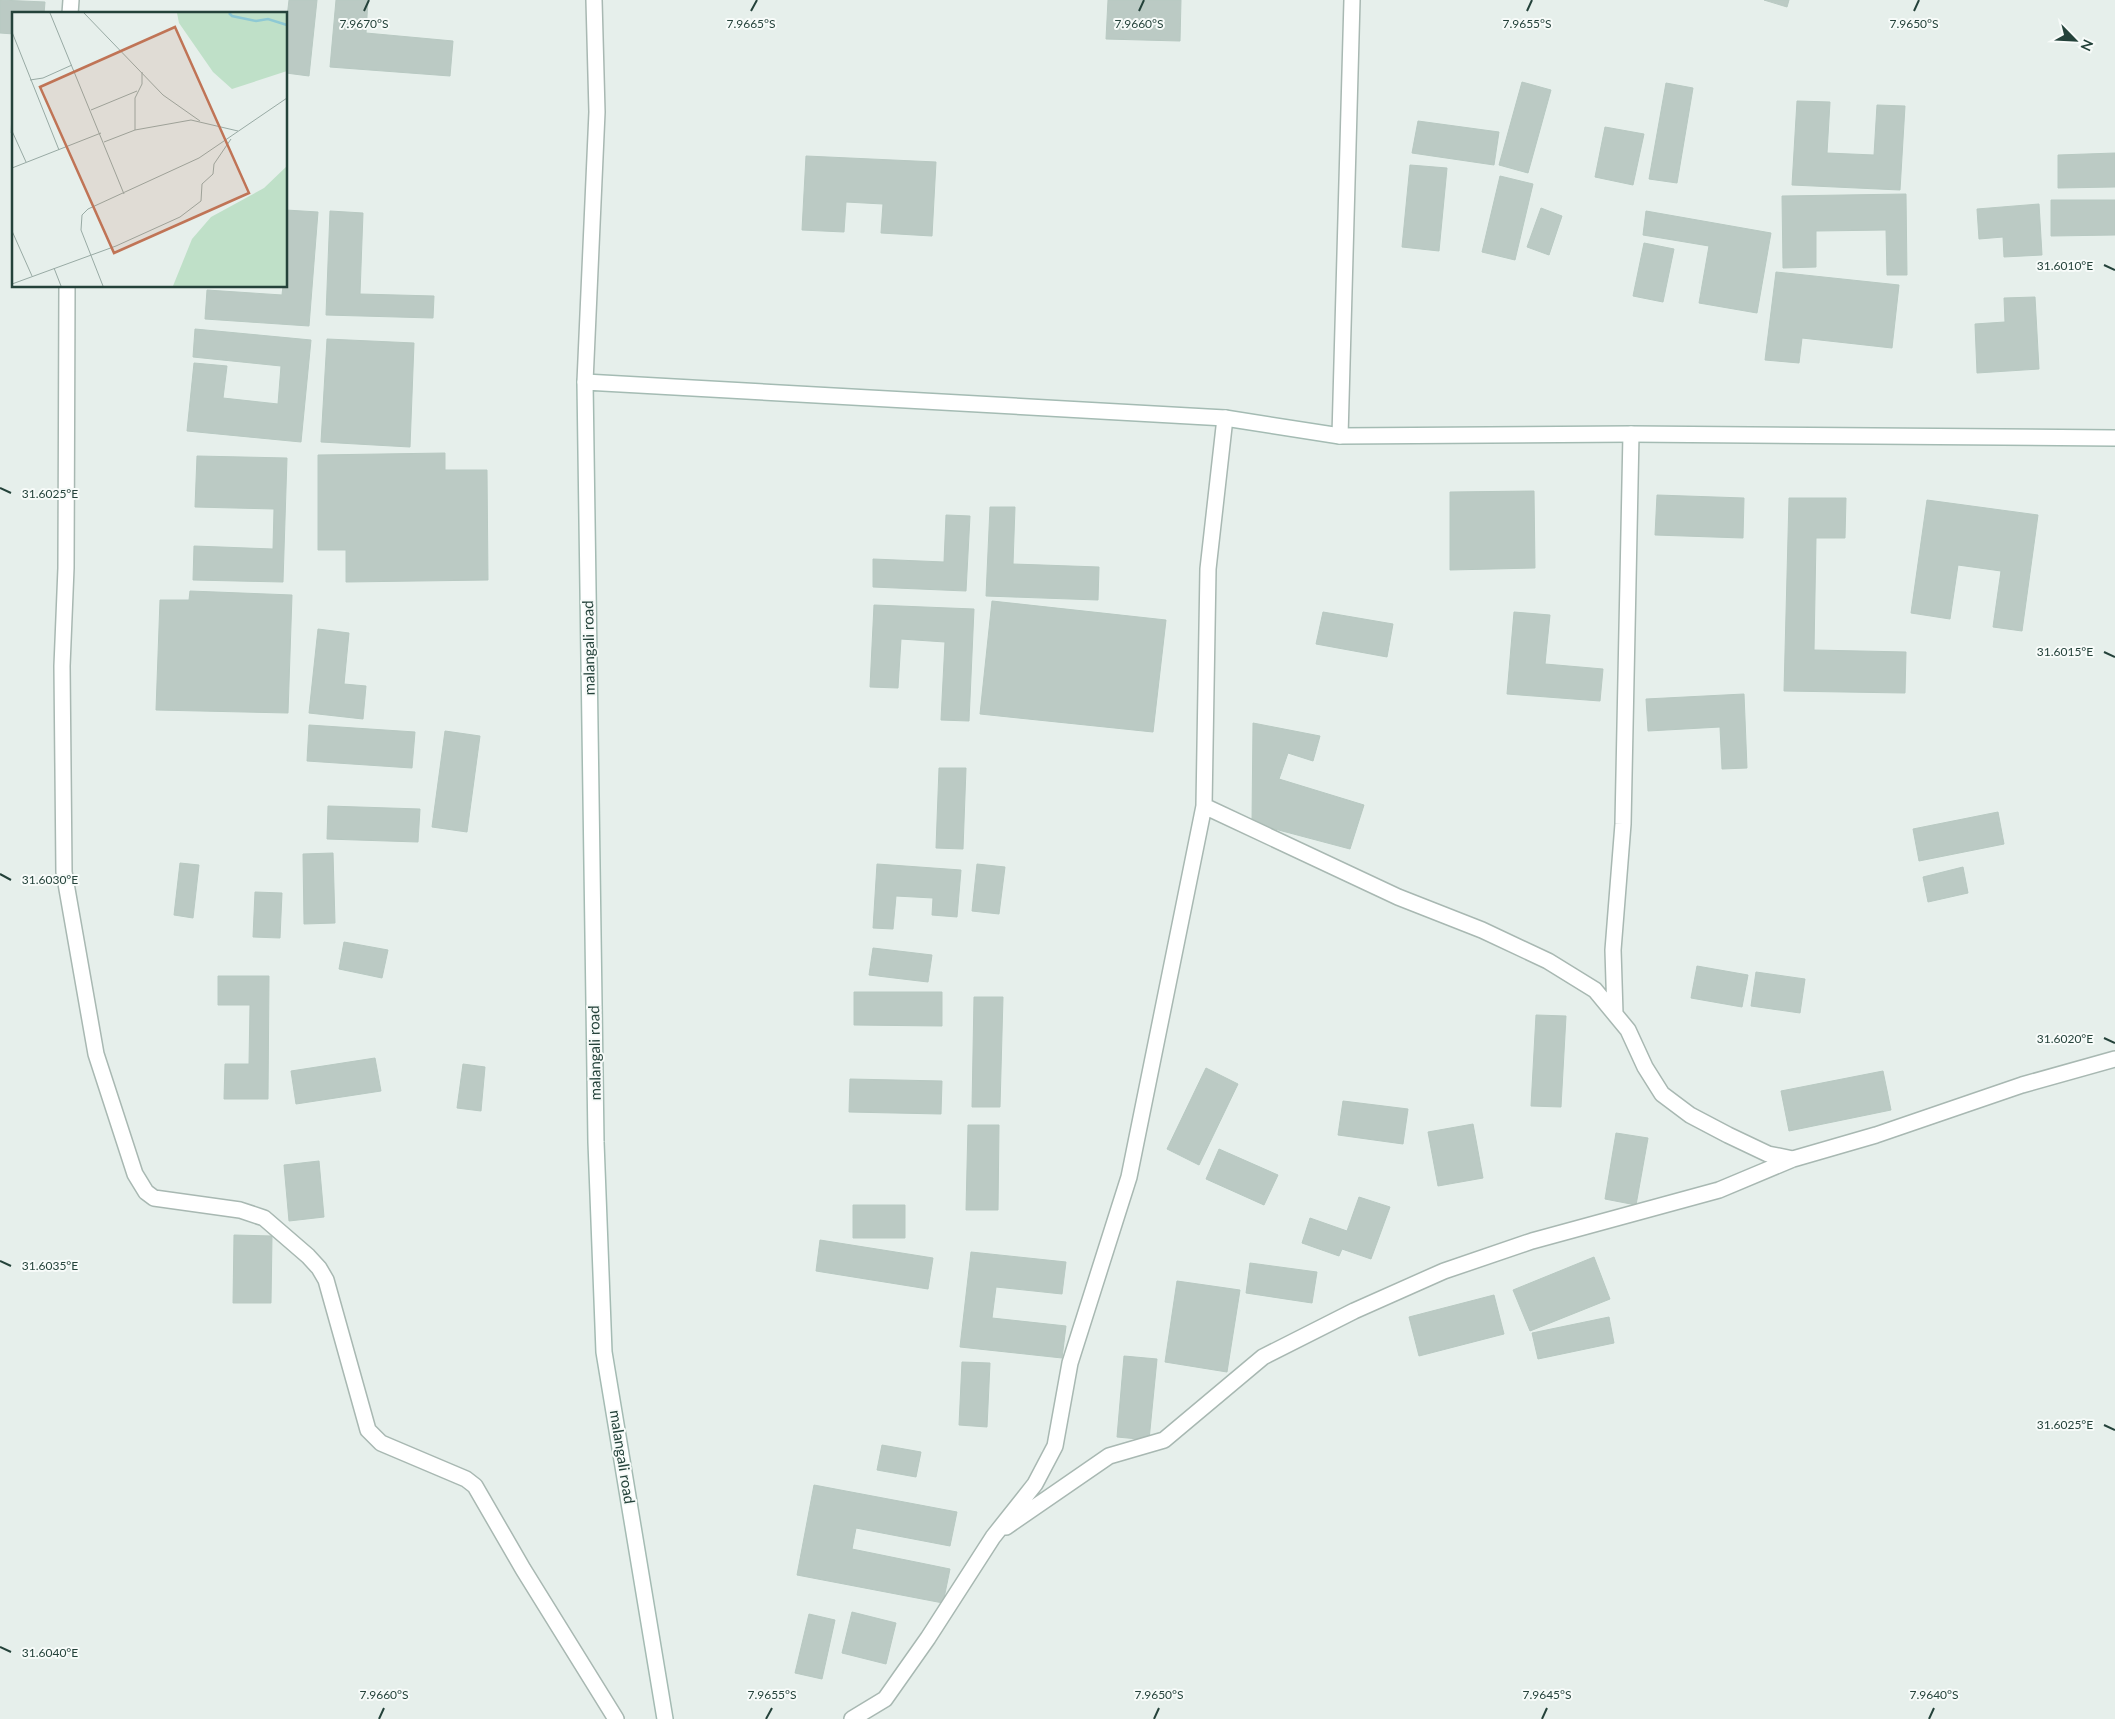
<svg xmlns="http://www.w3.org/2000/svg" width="2115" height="1719" font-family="Lato,sans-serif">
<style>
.building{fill:#bbcac4;stroke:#b8c9c2}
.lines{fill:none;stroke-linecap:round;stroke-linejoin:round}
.street-casing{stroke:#a8b8b2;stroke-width:18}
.secondary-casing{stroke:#a4bbb3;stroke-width:18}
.street{stroke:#fff;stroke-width:15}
.secondary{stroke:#fff;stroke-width:15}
.ticks{fill:none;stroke:#24423a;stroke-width:2}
.labels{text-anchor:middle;stroke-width:4;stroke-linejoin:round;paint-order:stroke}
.street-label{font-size:15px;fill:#24423a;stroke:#f7fbf9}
.inset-river{fill:none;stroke:#8ec9d4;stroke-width:2.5}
.inset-road{fill:none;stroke:#98aaa4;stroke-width:1}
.view{fill:#c07456;fill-opacity:0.15;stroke:#c07456;stroke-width:2.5}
.inset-edge{fill:none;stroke:#24423a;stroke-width:2.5}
.ticks-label{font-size:12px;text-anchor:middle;fill:#24423a;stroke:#f7fbf9;stroke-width:4;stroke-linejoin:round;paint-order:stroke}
</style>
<rect width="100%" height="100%" fill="#e6efeb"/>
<!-- building -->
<path class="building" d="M 0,0 L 45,2 L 44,14 L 14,14 L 14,34 L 0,33 Z
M 289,0 L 317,0 L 309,76 L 286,73 L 286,26 Z
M 336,0 L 368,0 L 366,33 L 453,41 L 450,76 L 330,67 Z
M 1108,0 L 1181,0 L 1180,41 L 1106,39 Z
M 1764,0 L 1789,0 L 1787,7 Z
M 14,79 L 14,133 L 11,133 Z
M 1522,82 L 1551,90 L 1528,173 L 1499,165 Z
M 1666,83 L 1693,88 L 1677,183 L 1649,179 Z
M 1797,101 L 1830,102 L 1827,153 L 1874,155 L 1877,105 L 1905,106 L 1900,190 L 1792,185 Z
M 1418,121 L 1499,132 L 1494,165 L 1412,153 Z
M 1605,127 L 1644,134 L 1633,185 L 1595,177 Z
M 2115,153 L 2115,187 L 2058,188 L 2058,155 Z
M 806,156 L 936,162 L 932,236 L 881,233 L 883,204 L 846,202 L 844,232 L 802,230 Z
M 1410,165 L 1447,168 L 1439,251 L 1402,247 Z
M 1500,176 L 1533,184 L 1515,260 L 1482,252 Z
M 1906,194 L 1907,275 L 1887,275 L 1886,230 L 1816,231 L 1816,267 L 1783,268 L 1782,196 Z
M 2051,200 L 2115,200 L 2115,235 L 2051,236 Z
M 2039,204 L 2042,255 L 2004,257 L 2003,237 L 1979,239 L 1977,209 Z
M 1541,208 L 1562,216 L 1549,255 L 1527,247 Z
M 286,210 L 318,212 L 309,326 L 205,319 L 207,290 L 282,295 L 283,286 L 286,286 Z
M 330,211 L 363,213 L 360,294 L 434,296 L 433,318 L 326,315 Z
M 1646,211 L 1771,233 L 1757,313 L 1699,303 L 1709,246 L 1643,235 Z
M 1644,243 L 1674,249 L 1663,302 L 1633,296 Z
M 1776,272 L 1899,285 L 1892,348 L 1802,338 L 1799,363 L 1765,360 Z
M 2035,297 L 2039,369 L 1977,373 L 1975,324 L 2005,322 L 2004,298 Z
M 195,329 L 311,340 L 301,442 L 187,431 L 194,363 L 227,366 L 223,398 L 278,404 L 281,366 L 193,357 Z
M 327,339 L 414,343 L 410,447 L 321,442 Z
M 445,453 L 445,470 L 487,470 L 488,580 L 346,582 L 346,550 L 318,550 L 318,455 Z
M 197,456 L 287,458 L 283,582 L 193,580 L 194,546 L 273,549 L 274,509 L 195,507 Z
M 1534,491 L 1535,568 L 1450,570 L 1450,492 Z
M 1657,495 L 1744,498 L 1743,538 L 1655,535 Z
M 1789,498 L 1846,498 L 1845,538 L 1816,538 L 1814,650 L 1906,652 L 1905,693 L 1784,691 Z
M 1927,500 L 2038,515 L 2022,631 L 1993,627 L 2001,571 L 1958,565 L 1950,619 L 1911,613 Z
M 990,507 L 1015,507 L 1013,564 L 1099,567 L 1098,600 L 986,596 Z
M 946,515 L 970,516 L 966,591 L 873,587 L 873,559 L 944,562 Z
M 190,591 L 292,595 L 288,713 L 156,710 L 160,600 L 189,600 Z
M 992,601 L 1166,620 L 1153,732 L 980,714 Z
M 874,605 L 974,609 L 969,721 L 941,720 L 945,642 L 901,639 L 898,688 L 870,687 Z
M 1323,612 L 1393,624 L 1387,657 L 1316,644 Z
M 1514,612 L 1550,615 L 1545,664 L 1603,669 L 1600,701 L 1507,694 Z
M 318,629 L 349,633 L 344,684 L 366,686 L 363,719 L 309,713 Z
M 1744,694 L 1747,768 L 1722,769 L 1720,727 L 1648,731 L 1646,699 Z
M 1253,723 L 1320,736 L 1313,761 L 1288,753 L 1279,779 L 1364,805 L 1350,849 L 1252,823 Z
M 309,725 L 415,732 L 412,768 L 307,761 Z
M 445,731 L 480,736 L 467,832 L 432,827 Z
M 939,768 L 966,768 L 963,849 L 936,848 Z
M 328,806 L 420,809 L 418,842 L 327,839 Z
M 1998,812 L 2004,844 L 1919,861 L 1913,829 Z
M 333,853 L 335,923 L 304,924 L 303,854 Z
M 180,863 L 199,865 L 193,918 L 174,915 Z
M 877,864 L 961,870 L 957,917 L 932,915 L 933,898 L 896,896 L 893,929 L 873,928 Z
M 977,864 L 1005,867 L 999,914 L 972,911 Z
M 1963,867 L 1968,893 L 1928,902 L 1923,877 Z
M 255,892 L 282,893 L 280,938 L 253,937 Z
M 344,942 L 388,950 L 382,978 L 339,969 Z
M 873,948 L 932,955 L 928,982 L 869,975 Z
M 1697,966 L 1748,975 L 1742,1007 L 1691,998 Z
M 1756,972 L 1805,979 L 1800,1013 L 1751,1006 Z
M 218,976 L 269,976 L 268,1099 L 224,1099 L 225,1064 L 249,1064 L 250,1005 L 218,1005 Z
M 854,992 L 942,992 L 942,1026 L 854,1025 Z
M 974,997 L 1003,997 L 1000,1107 L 972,1107 Z
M 1536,1015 L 1566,1016 L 1561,1107 L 1531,1106 Z
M 375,1058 L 381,1091 L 296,1104 L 291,1071 Z
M 463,1064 L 485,1067 L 481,1111 L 457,1108 Z
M 1206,1068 L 1238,1084 L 1199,1165 L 1167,1149 Z
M 1883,1071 L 1891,1110 L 1789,1131 L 1781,1091 Z
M 850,1079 L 942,1081 L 941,1114 L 849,1112 Z
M 1343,1101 L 1408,1109 L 1403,1144 L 1338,1135 Z
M 1473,1124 L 1483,1178 L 1438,1186 L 1428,1132 Z
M 968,1125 L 999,1125 L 998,1210 L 966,1210 Z
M 1616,1133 L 1648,1138 L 1636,1205 L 1605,1199 Z
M 1219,1149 L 1278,1175 L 1264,1205 L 1206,1179 Z
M 319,1161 L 324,1217 L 289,1221 L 284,1165 Z
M 1359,1197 L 1390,1207 L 1371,1259 L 1342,1249 L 1339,1256 L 1302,1243 L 1310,1218 L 1347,1231 Z
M 853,1205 L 905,1205 L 905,1238 L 853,1238 Z
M 234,1235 L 272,1236 L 271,1303 L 233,1303 Z
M 820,1240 L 933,1258 L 928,1289 L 816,1271 Z
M 971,1252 L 1066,1262 L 1062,1294 L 996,1287 L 992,1318 L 1066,1326 L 1062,1358 L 960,1347 Z
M 1594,1257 L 1610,1299 L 1530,1331 L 1513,1290 Z
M 1250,1263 L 1317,1272 L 1312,1303 L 1246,1293 Z
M 1177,1281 L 1240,1290 L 1227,1372 L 1165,1362 Z
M 1494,1295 L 1504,1334 L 1419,1356 L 1409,1317 Z
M 1609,1317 L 1614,1343 L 1538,1359 L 1532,1333 Z
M 1124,1356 L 1157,1359 L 1149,1440 L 1117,1437 Z
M 962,1362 L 990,1363 L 987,1427 L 959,1425 Z
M 882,1445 L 921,1452 L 916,1477 L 877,1470 Z
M 814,1485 L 957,1512 L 950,1546 L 856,1528 L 852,1549 L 950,1569 L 943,1603 L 797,1575 Z
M 852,1612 L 896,1623 L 886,1664 L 842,1653 Z
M 809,1614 L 835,1620 L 822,1679 L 795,1673 Z"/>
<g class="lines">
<defs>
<path id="street" d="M 70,14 L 71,0
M 67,286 L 66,568 L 62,666 L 64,872 L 96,1054 L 135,1174 L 146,1192 L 154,1198 L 240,1210 L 264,1218 L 308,1256 L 319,1268 L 326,1280 L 368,1430 L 381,1443 L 466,1479 L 475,1486 L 523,1569 L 616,1719
M 585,382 L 597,112 L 594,0
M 1340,436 L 1352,0
M 1204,806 L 1398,897 L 1482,930 L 1548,961 L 1595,990 L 1628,1030 L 1645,1067 L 1662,1094 L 1690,1115 L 1728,1135 L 1768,1154 L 1793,1159
M 1615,1014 L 1613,950 L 1623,824 L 1631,434
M 1006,1527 L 1109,1456 L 1164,1440 L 1263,1357 L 1354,1311 L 1444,1271 L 1532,1241 L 1719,1190 L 1793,1159 L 1876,1135 L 2022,1085 L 2115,1059
M 852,1719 L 885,1699 L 928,1638 L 993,1537 L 1035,1484 L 1055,1446 L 1070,1363 L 1129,1177 L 1204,806 L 1208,569 L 1225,418"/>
<path id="secondary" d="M 665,1719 L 604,1352 L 596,1142 L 585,382 L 1225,418 L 1340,436 L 1631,434 L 2115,438"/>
</defs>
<!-- street casing -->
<use href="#street" class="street-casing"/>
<!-- secondary casing -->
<use href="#secondary" class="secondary-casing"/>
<!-- street -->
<use href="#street" class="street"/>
<!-- secondary -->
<use href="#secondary" class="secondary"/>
</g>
<!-- ticks -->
<path class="ticks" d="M 364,11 L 369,0M 751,11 L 757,0M 1139,11 L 1144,0M 1527,11 L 1532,0M 1914,11 L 1919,0M 2104,265 L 2115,270M 0,488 L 11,493M 2104,652 L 2115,657M 0,874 L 11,880M 2104,1038 L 2115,1043M 0,1261 L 11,1266M 2104,1425 L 2115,1430M 0,1647 L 11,1652M 379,1719 L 384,1708M 766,1719 L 772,1708M 1154,1719 L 1159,1708M 1542,1719 L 1547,1708M 1929,1719 L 1934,1708"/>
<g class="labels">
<!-- street labels -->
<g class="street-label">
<text transform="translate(589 648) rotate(-91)" y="5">malangali road</text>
<text transform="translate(595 1053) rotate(-91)" y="5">malangali road</text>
<text transform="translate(622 1457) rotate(81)" y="5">malangali road</text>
</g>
</g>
<!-- overview -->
<g transform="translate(12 12)">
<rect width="275" height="275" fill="#e6efeb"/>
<path d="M 165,1 L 275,1 L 275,59 L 220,77 L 201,60 L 167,11 ZM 275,154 L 275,274 L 161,274 L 180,227 L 199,205 L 252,176 Z" fill="#bfe0c8"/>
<path class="inset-river" d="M 217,1 L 220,4 L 244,9 L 256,7 L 275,13"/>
<path class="inset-road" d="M 38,1 L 112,182M 72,1 L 151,83 L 188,109M 0,20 L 47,138M 18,68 L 31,66 L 60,53M 79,98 L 125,79M 123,118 L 123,86 L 130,72 L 130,60M 0,119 L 14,150M 92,130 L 123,118 L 179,108 L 226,119M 0,156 L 89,121M 0,219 L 20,264M 42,256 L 49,274M 0,272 L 104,234 L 168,205 L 189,189 L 190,172 L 201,162 L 202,152 L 219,127M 91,274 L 69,218 L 70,203 L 76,197 L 187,146 L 275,86"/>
<path class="view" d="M 163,15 L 237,181 L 102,241 L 28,75 Z"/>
<rect width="275" height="275" class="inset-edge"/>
</g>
<g class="ticks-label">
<text x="364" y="28">7.9670°S</text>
<text x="751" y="28">7.9665°S</text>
<text x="1527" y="28">7.9655°S</text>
<text x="1914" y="28">7.9650°S</text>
<text x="1139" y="28">7.9660°S</text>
<text x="2065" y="270">31.6010°E</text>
<text x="50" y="498">31.6025°E</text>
<text x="2065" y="656">31.6015°E</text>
<text x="50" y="884">31.6030°E</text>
<text x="2065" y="1043">31.6020°E</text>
<text x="50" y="1270">31.6035°E</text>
<text x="2065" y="1429">31.6025°E</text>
<text x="50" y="1657">31.6040°E</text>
<text x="384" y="1699">7.9660°S</text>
<text x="772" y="1699">7.9655°S</text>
<text x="1159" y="1699">7.9650°S</text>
<text x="1547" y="1699">7.9645°S</text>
<text x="1934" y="1699">7.9640°S</text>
</g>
<!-- north arrow -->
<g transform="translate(2075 40) rotate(114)" stroke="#f7fbf9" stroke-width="4" paint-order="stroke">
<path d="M0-4L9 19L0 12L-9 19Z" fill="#24423a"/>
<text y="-8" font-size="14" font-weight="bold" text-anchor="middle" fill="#24423a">N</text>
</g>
</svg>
